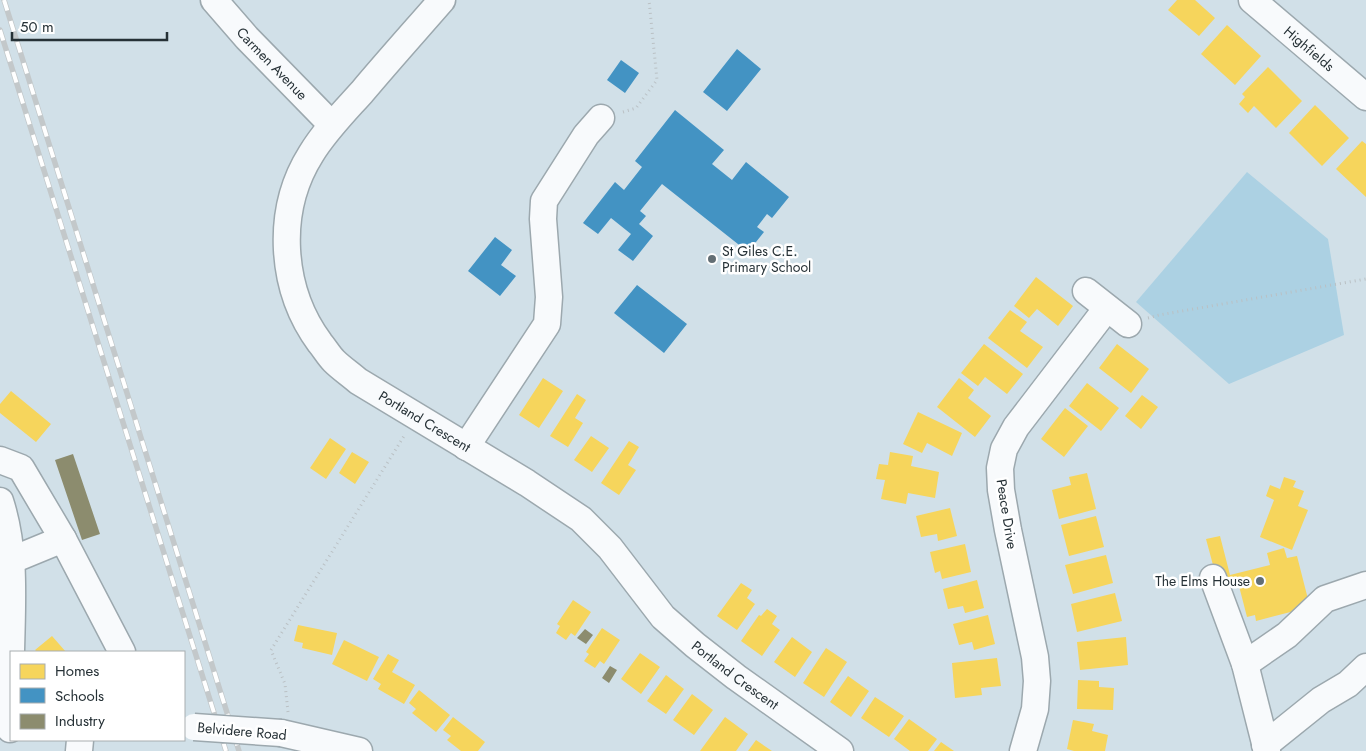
<svg xmlns="http://www.w3.org/2000/svg" width="1366" height="751" font-family="Jost,sans-serif">
<style>
.green{fill:#acd1e3}
.homes{fill:#f6d55c}
.schools{fill:#4393c3}
.industry{fill:#8c8c6e}
.lines{fill:none;stroke-linecap:round;stroke-linejoin:round}
.minor-casing{stroke:#9ca8ae;stroke-width:29}
.path{stroke:#bac0c4;stroke-width:3;stroke-dasharray:1 4;stroke-linecap:butt}
.minor{stroke:#f8fafc;stroke-width:26}
.rail-casing{stroke:#c3c8ca;stroke-width:5.5}
.rail{stroke:#fff;stroke-width:4;stroke-dasharray:11;stroke-linecap:butt}
.minor-bridge-casing{stroke:#9ca8ae;stroke-width:29;stroke-linecap:butt}
.minor-bridge{stroke:#f8fafc;stroke-width:26}
.poi-dot{fill:#626e74;stroke:#fff;stroke-width:2}
.labels{text-anchor:middle;stroke-width:5;stroke-linejoin:round;paint-order:stroke}
.street-label{font-size:14px;fill:#263136;stroke:#fff}
.poi-label{font-size:14px;fill:#263136;stroke:#fff;text-anchor:start}
</style>
<rect width="100%" height="100%" fill="#d1e0e8"/>
<!-- green -->
<path class="green" d="M 1247,172 L 1328,239 L 1344,335 L 1229,384 L 1136,302 Z"/>
<!-- homes -->
<path class="homes" d="M 1177,0 L 1195,0 L 1215,18 L 1199,36 L 1168,10 Z
M 1227,25 L 1261,56 L 1235,85 L 1201,54 Z
M 1268,67 L 1302,101 L 1276,128 L 1254,106 L 1248,113 L 1239,104 L 1245,97 L 1242,94 Z
M 1315,105 L 1349,138 L 1322,166 L 1289,133 Z
M 1362,141 L 1366,144 L 1366,197 L 1336,169 Z
M 1036,277 L 1073,306 L 1058,326 L 1037,309 L 1029,318 L 1014,306 Z
M 1010,310 L 1027,322 L 1020,331 L 1043,347 L 1027,368 L 988,338 Z
M 984,344 L 1023,374 L 1007,394 L 985,377 L 978,386 L 961,373 Z
M 1117,344 L 1149,369 L 1131,393 L 1099,368 Z
M 543,378 L 563,391 L 539,428 L 519,415 Z
M 959,378 L 974,390 L 968,398 L 991,416 L 975,437 L 937,407 Z
M 1087,383 L 1119,408 L 1101,431 L 1069,406 Z
M 11,391 L 51,424 L 36,442 L 0,413 L 0,404 Z
M 577,394 L 586,400 L 575,418 L 583,423 L 568,447 L 550,436 Z
M 1142,395 L 1158,407 L 1141,429 L 1125,416 Z
M 1065,408 L 1088,426 L 1064,457 L 1041,439 Z
M 918,412 L 962,433 L 952,456 L 927,443 L 922,453 L 903,444 Z
M 591,436 L 609,448 L 592,472 L 574,460 Z
M 330,438 L 346,449 L 326,479 L 310,468 Z
M 629,441 L 639,447 L 628,465 L 636,470 L 619,495 L 601,483 Z
M 352,452 L 369,462 L 355,484 L 339,473 Z
M 890,452 L 913,456 L 911,466 L 939,472 L 935,498 L 908,493 L 906,504 L 881,499 L 885,480 L 876,479 L 879,464 L 888,465 Z
M 1087,473 L 1096,509 L 1059,519 L 1052,490 L 1071,485 L 1069,477 Z
M 1284,477 L 1296,481 L 1293,487 L 1304,491 L 1298,506 L 1308,510 L 1292,550 L 1260,537 L 1274,500 L 1266,496 L 1270,485 L 1280,489 Z
M 950,508 L 957,536 L 938,541 L 937,534 L 921,537 L 916,516 Z
M 1096,516 L 1104,547 L 1069,556 L 1061,525 Z
M 1220,536 L 1230,575 L 1270,565 L 1267,553 L 1284,548 L 1287,558 L 1297,556 L 1310,607 L 1256,621 L 1255,615 L 1247,617 L 1239,586 L 1220,591 L 1206,539 Z
M 965,544 L 971,572 L 942,579 L 940,571 L 935,573 L 930,552 Z
M 1106,555 L 1113,583 L 1073,594 L 1065,565 Z
M 977,580 L 984,608 L 965,613 L 963,606 L 948,609 L 943,589 Z
M 741,583 L 752,590 L 747,598 L 755,604 L 737,630 L 717,616 Z
M 1115,593 L 1122,621 L 1077,632 L 1071,604 Z
M 573,600 L 591,612 L 575,636 L 571,633 L 566,640 L 556,633 L 560,626 L 557,624 Z
M 767,609 L 777,616 L 772,624 L 780,630 L 762,656 L 741,641 L 759,615 L 761,616 Z
M 988,615 L 995,644 L 974,650 L 972,642 L 959,645 L 953,624 Z
M 298,625 L 337,633 L 332,655 L 302,648 L 303,643 L 294,641 Z
M 602,628 L 620,640 L 604,664 L 600,661 L 595,668 L 584,661 L 589,654 L 586,652 Z
M 52,636 L 66,652 L 37,652 L 35,650 Z
M 792,637 L 812,652 L 795,677 L 774,662 Z
M 1126,637 L 1128,665 L 1080,670 L 1077,642 Z
M 344,640 L 379,657 L 367,681 L 332,664 Z
M 826,648 L 847,662 L 824,697 L 803,683 Z
M 640,653 L 660,667 L 641,694 L 621,679 Z
M 388,654 L 399,660 L 392,672 L 415,685 L 404,704 L 378,689 L 381,684 L 373,679 Z
M 997,658 L 1001,686 L 981,688 L 982,695 L 955,698 L 952,663 Z
M 666,675 L 684,689 L 666,714 L 647,701 Z
M 848,676 L 869,691 L 851,717 L 830,702 Z
M 1078,680 L 1099,681 L 1099,687 L 1114,688 L 1113,710 L 1077,709 Z
M 419,690 L 450,715 L 436,732 L 412,713 L 416,709 L 409,703 Z
M 692,694 L 713,710 L 694,735 L 673,720 Z
M 875,697 L 904,716 L 889,737 L 861,718 Z
M 453,717 L 485,742 L 478,751 L 461,751 L 447,740 L 451,736 L 443,730 Z
M 725,717 L 748,734 L 736,751 L 700,751 Z
M 909,719 L 937,739 L 928,751 L 910,751 L 894,739 Z
M 1073,720 L 1094,724 L 1092,731 L 1108,735 L 1105,751 L 1074,751 L 1067,749 Z
M 756,740 L 772,751 L 748,751 Z
M 941,742 L 954,751 L 934,751 Z"/>
<!-- schools -->
<path class="schools" d="M 737,49 L 761,69 L 727,111 L 703,92 Z
M 621,60 L 639,73 L 625,93 L 607,80 Z
M 675,110 L 724,150 L 712,164 L 732,180 L 746,162 L 789,197 L 772,218 L 767,214 L 757,227 L 764,232 L 748,252 L 662,184 L 640,211 L 646,216 L 639,224 L 653,236 L 633,261 L 618,250 L 631,234 L 611,218 L 598,234 L 583,223 L 615,182 L 624,190 L 642,167 L 635,161 Z
M 495,237 L 512,250 L 501,265 L 516,276 L 500,296 L 468,271 Z
M 637,285 L 687,324 L 664,353 L 614,313 Z"/>
<!-- industry -->
<path class="industry" d="M 73,454 L 100,534 L 82,540 L 55,460 Z
M 585,629 L 593,635 L 586,644 L 577,638 Z
M 610,666 L 617,670 L 609,683 L 602,678 Z"/>
<g class="lines">
<defs>
<g id="minor">
<path id="s1" d="M 214,0 L 247,38 L 332,125"/>
<path id="s2" d="M 442,0 C 415,31 388,61 362,92 C 344,112 325,131 311,154 C 275,211 280,289 320,343 C 325,349 329,356 334,361 C 341,368 350,374 358,381 L 527,483 L 581,519 L 610,548 L 663,617 L 695,645 L 736,677 L 840,751"/>
<path id="s3" d="M 1252,0 L 1366,97"/>
<path d="M 1086,291 L 1128,324"/>
<path d="M 466,447 L 547,324 L 549,297 L 543,219 L 544,201 L 586,135 L 601,118"/>
<path d="M 0,460 L 21,468 L 63,539 L 122,652"/>
<path d="M 0,501 C 16,550 12,601 11,652"/>
<path d="M 12,560 L 63,539"/>
<path d="M 1213,578 L 1245,664 L 1267,751"/>
<path d="M 1245,664 L 1287,635 L 1325,599 L 1366,585"/>
<path d="M 10,729 L 11,665"/>
<path d="M 281,733 L 359,751"/>
<path d="M 1265,745 L 1321,700 L 1348,684 L 1366,667"/>
<path d="M 79,751 L 80,740"/>
<path d="M 1023,751 L 1035,709 L 1037,681 L 1035,657 L 1008,530 L 1001,490 L 1000,468 L 1004,449 L 1016,427 L 1107,308"/>
</g>
</defs>
<!-- minor casing -->
<use href="#minor" class="minor-casing"/>
<!-- path -->
<path class="path" d="M 623,112 L 636,108 L 657,80 L 649,0
M 1148,318 L 1159,315 L 1366,279
M 288,712 L 285,684 L 271,650 L 404,436"/>
<!-- minor -->
<use href="#minor" class="minor"/>
<defs>
<path id="rail" d="M 4,0 L 239,751
M 0,30 L 226,751"/>
</defs>
<!-- rail casing -->
<use href="#rail" class="rail-casing"/>
<!-- rail -->
<use href="#rail" class="rail"/>
<defs>
<path id="minor-bridge" d="M 194,727 L 281,733"/>
</defs>
<!-- minor-bridge casing -->
<use href="#minor-bridge" class="minor-bridge-casing"/>
<!-- minor-bridge -->
<use href="#minor-bridge" class="minor-bridge"/>
</g>
<!-- markers -->
<g class="poi-dot">
<circle cx="712" cy="259" r="5"/>
<circle cx="1260" cy="581" r="5"/>
</g>
<g class="labels">
<!-- street labels -->
<g class="street-label">
<text dy="5" stroke="none"><textPath href="#s3" startOffset="75">Highfields</textPath></text>
<text dy="5" stroke="none"><textPath href="#s1" startOffset="86">Carmen Avenue</textPath></text>
<text dy="5" stroke="none"><textPath href="#s2" startOffset="535">Portland Crescent</textPath></text>
<text transform="translate(1007 514) rotate(81)" y="5">Peace Drive</text>
<text dy="5" stroke="none"><textPath href="#s2" startOffset="940">Portland Crescent</textPath></text>
<text transform="translate(242 731) rotate(5)" y="5">Belvidere Road</text>
</g>
<!-- poi labels -->
<g class="poi-label">
<text x="722" y="256">St Giles C.E.<tspan x="722" dy="16">Primary School</tspan></text>
<text x="1250" y="586" text-anchor="end">The Elms House</text>
</g>
</g>
<!-- legend -->
<rect x="10" y="651" width="175" height="90" fill="#ffffff" stroke="#a8adaf"/>
<rect x="20" y="664" width="25" height="15" fill="#f6d55c" stroke="#a8adaf"/>
<text x="55" y="676" font-size="15" fill="#263136">Homes</text>
<rect x="20" y="688" width="25" height="15" fill="#4393c3" stroke="#a8adaf"/>
<text x="55" y="701" font-size="15" fill="#263136">Schools</text>
<rect x="20" y="714" width="25" height="15" fill="#8c8c6e" stroke="#a8adaf"/>
<text x="55" y="726" font-size="15" fill="#263136">Industry</text>
<!-- scale -->
<path d="M12 32v8h155v-8" fill="none" stroke="#263136" stroke-width="2.5"/>
<text x="20" y="32" font-size="15" fill="#263136" stroke="#ffffff" stroke-width="4" paint-order="stroke">50 m</text>
</svg>
